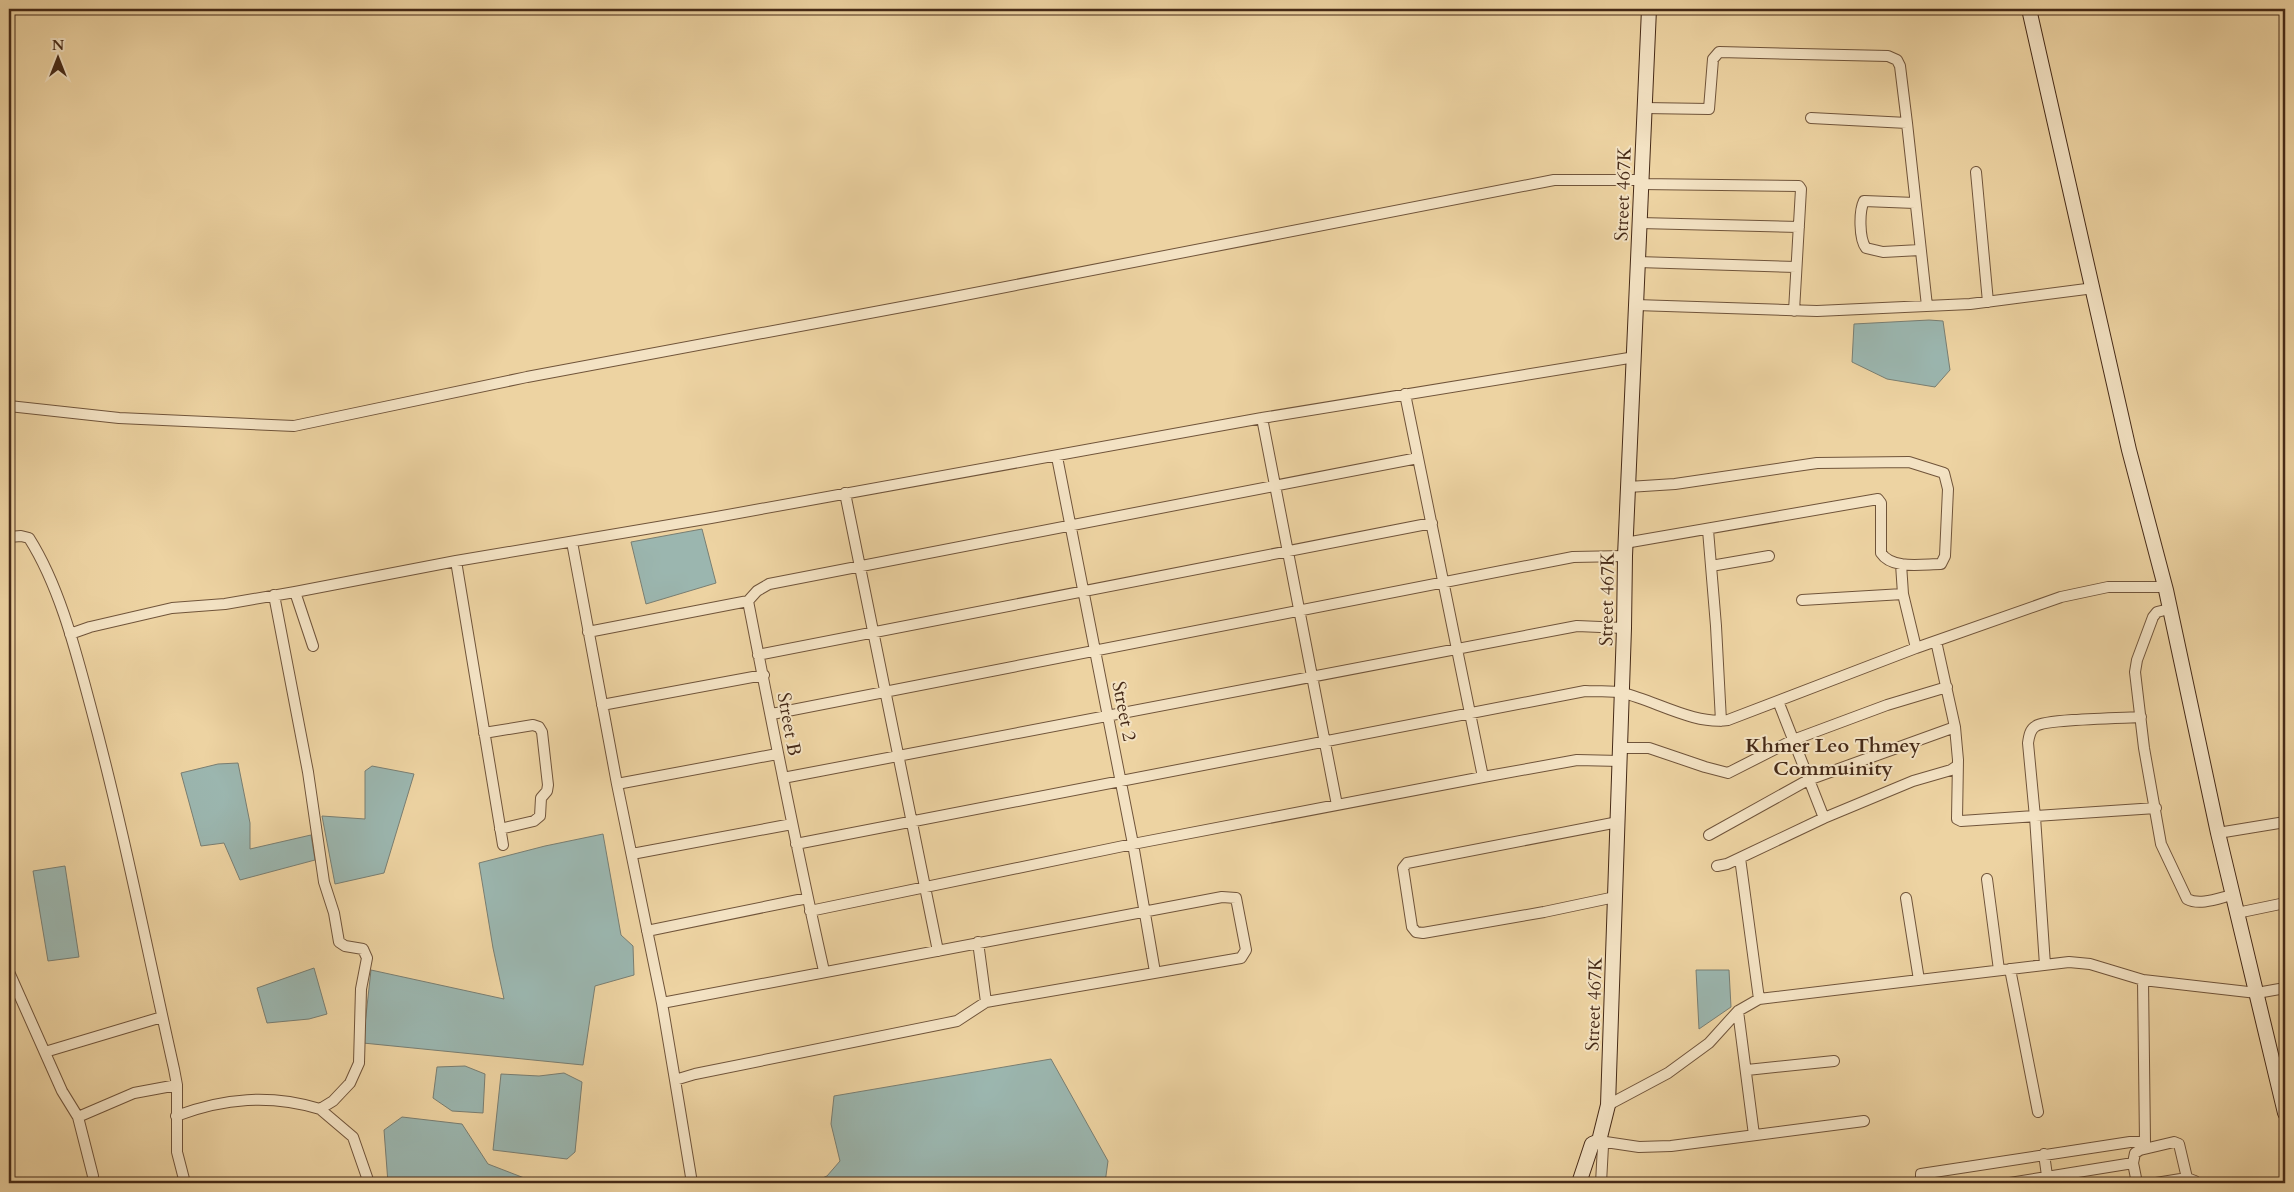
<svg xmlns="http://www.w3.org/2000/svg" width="2294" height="1192" font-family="Cardo,serif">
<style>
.water{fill:#9bb6af;stroke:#797e72}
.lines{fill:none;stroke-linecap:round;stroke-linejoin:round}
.street-casing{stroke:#70543a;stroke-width:12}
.secondary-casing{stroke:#462a17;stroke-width:16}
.street{stroke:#f3e2c3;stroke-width:10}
.secondary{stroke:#f3e2c3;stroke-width:14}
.labels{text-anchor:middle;stroke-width:4;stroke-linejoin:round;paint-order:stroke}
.street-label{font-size:19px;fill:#462a17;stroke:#f3e2c3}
.neighbourhood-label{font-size:20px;font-weight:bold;fill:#462a17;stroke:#f3e2c3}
</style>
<rect width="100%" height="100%" fill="#edd3a2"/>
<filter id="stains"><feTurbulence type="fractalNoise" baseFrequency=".004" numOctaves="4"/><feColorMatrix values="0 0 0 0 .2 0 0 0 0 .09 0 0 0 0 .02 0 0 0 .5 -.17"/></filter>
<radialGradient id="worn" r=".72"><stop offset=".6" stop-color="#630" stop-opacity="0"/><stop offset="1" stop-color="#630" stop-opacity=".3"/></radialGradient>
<!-- water -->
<path class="water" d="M 1929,320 L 1943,321 L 1950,370 L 1935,387 L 1887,379 L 1852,362 L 1854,324 Z
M 702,529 L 716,583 L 646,604 L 631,542 Z
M 238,763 L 250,823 L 250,849 L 311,835 L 315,860 L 240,880 L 224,843 L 201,846 L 181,773 L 218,764 Z
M 372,766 L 414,774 L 384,873 L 335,884 L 322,816 L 365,819 L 365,771 Z
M 603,834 L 621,935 L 633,946 L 634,975 L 595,986 L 583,1065 L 363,1043 L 371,970 L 504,999 L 493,948 L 479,863 L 545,846 Z
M 65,866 L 79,957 L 48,961 L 33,871 Z
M 314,968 L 327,1014 L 309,1019 L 267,1023 L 257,988 Z
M 1696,970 L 1729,970 L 1731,1007 L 1699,1029 Z
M 1051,1059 L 1108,1161 L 1105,1183 L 811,1183 L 827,1176 L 840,1161 L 831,1124 L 834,1096 Z
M 465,1066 L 485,1074 L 483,1113 L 452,1111 L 433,1098 L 437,1067 Z
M 564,1073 L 582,1082 L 575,1152 L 567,1159 L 493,1150 L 501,1074 L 539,1076 Z
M 402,1117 L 462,1124 L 488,1164 L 532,1181 L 532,1183 L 388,1183 L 384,1130 Z"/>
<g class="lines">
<defs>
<path id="street" d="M 1644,108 L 1709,109 L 1713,59 L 1719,52 L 1888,56 L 1897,60 L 1900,66 L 1907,123 L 1811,118
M 1907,123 L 1927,306
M 1976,172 L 1988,302
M 1641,184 L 1799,186 L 1801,189 L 1794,311
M 1915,203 L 1864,201 C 1859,211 1859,239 1866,248 L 1883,252 L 1920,250
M 1640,223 L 1799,227
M 1638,262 L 1796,267
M 1636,305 L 1817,311 L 1970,304 L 2094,288
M 1405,394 L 1483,777
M 9,406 L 119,418 L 294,426 L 527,377 L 939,300 L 1554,180 L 1641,180
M 1262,418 L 1337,805
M 1057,457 L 1133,844 L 1155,972
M 845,493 L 938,951
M 1708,530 L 1716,626 L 1721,721
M 9,537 L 21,536 L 29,538 C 60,587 76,652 91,708 C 123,827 147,949 174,1069 L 177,1085 L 177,1152 L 185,1183
M 572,542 L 617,784 L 662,1003 L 675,1080 L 695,1074 L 957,1021 L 986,1002 L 1241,958 L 1246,950 L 1236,898 L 1222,897 L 662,1003
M 1625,543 L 1878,499 L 1881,503 L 1881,553 C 1892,570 1923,564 1941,564 L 1945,556 L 1948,489 L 1944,473 L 1909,462 L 1817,463 L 1675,484 L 1628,487
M 456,561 L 503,845
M 1901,564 L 1903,594
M 1711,566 L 1769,556
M 295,592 L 313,646
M 1802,600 L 1903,594 L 1916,648
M 748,601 L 757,591 L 769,584 L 1418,458
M 748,601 C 772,724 796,848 824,971
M 2169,609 L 2157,612 L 2153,617 L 2137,660 L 2135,672 L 2144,748 L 2161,844 L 2187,899 C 2200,906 2219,898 2232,895
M 588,632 L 748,601
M 70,634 L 90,627 L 172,608 L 225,604 L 295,592 L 456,561 L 711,518 L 1262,418 L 1635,357
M 1936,641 L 1955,727 L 1958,760 L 1957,819 L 1961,821 L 2156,808
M 758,655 L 1432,523
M 1778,701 L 1824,818
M 602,705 L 764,675
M 772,714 L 1573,557 L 1625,556
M 484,733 L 533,725 L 539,727 L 542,732 L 548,785 L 547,791 L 541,798 L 540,816 L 534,821 L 500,829
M 1620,748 L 1649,748 L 1705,767 L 1728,773 L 1793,740 L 1887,705 L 1947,687
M 783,778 L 1577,626 L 1624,628
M 617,784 L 777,754
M 2218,833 L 2285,822
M 1709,835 L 1808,780 L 1955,727
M 796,844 L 1585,691 C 1597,692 1612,690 1623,693 C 1656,701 1694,725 1728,720 L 1916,648 L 2061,597 L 2108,587 L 2164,587
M 632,854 L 792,824
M 1740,858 L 1759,999
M 1717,866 L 1727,864 L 1824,818 L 1913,781 L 1951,770 L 1957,766
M 1987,879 L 1999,970
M 1615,897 L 1544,912 L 1423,933 L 1416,932 L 1412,927 L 1403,868 L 1407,863 L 1618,822
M 1906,898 L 1919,980
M 810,911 L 1133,844 L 1483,777 L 1577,760 L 1620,761
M 2237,913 L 2285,903
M 647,931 L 808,898
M 978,942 L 986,1002
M 2045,965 L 2035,817 L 2028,743 C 2029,736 2030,729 2036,726 C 2046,719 2124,718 2141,717
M 2010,969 L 2038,1112
M 9,972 L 62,1091 L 78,1117 L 93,1176 L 92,1183
M 1738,1011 L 1754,1135
M 45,1052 L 162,1017
M 1747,1070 L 1834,1061
M 675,1080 L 692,1183
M 1608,1105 L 1668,1073 L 1709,1043 L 1738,1011 L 1759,999 L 2069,962 L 2090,964 L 2143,980 L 2257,993 L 2285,988
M 320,1109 L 353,1137 L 369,1183
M 176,1116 C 224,1098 270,1094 320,1109 L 333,1101 L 350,1083 L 359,1063 L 361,989 L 367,958 L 363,949 L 345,946 L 339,942 L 334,913 L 324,882 L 308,772 L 274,595
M 78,1117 L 134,1093 L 177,1085
M 1599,1141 L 1639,1147 L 1671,1146 L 1864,1121
M 1599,1141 L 1603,1146 L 1601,1183
M 2044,1154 L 2048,1183
M 2187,1178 L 2195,1181 L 2195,1183
M 1921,1183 L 1921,1174 L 2130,1142 L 2145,1142 L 2143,980
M 2010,1183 L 2133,1163
M 2137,1183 L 2133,1163 L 2135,1153 L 2140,1150 L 2174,1142 L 2179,1144 L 2187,1178 L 2156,1183"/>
<path id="secondary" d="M 2029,9 L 2129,450 L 2166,590 L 2218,833 L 2285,1113
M 1579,1183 L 1592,1144 L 1599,1141 L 1608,1105 L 1624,628 L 1625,556 L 1649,9"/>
</defs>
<!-- street casing -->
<use href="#street" class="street-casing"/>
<!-- secondary casing -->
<use href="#secondary" class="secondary-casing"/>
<!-- street -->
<use href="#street" class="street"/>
<!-- secondary -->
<use href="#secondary" class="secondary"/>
</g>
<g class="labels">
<!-- street labels -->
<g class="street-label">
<text transform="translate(1622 194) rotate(-88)" y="7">Street 467K</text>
<text transform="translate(1606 599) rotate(-89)" y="7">Street 467K</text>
<text transform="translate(1125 711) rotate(79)" y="7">Street 2</text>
<text transform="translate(790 724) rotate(80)" y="7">Street B</text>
<text transform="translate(1593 1004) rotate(-88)" y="7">Street 467K</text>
</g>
<!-- neighbourhood labels -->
<g class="neighbourhood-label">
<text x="1833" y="752">Khmer Leo Thmey<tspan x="1833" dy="23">Commuinity</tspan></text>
</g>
</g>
<!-- margin -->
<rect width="2294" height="1192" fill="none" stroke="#edd3a2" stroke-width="30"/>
<rect x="10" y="10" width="2274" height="1172" fill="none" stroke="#462a17" stroke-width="2.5"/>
<rect x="15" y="15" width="2264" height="1162" fill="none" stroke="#462a17"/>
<!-- north arrow -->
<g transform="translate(58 58)" stroke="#f3e2c3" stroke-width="4" paint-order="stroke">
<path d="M0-4L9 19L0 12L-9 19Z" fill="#462a17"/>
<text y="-8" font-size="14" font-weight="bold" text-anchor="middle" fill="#462a17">N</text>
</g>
<rect width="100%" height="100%" filter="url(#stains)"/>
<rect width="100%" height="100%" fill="url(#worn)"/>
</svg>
